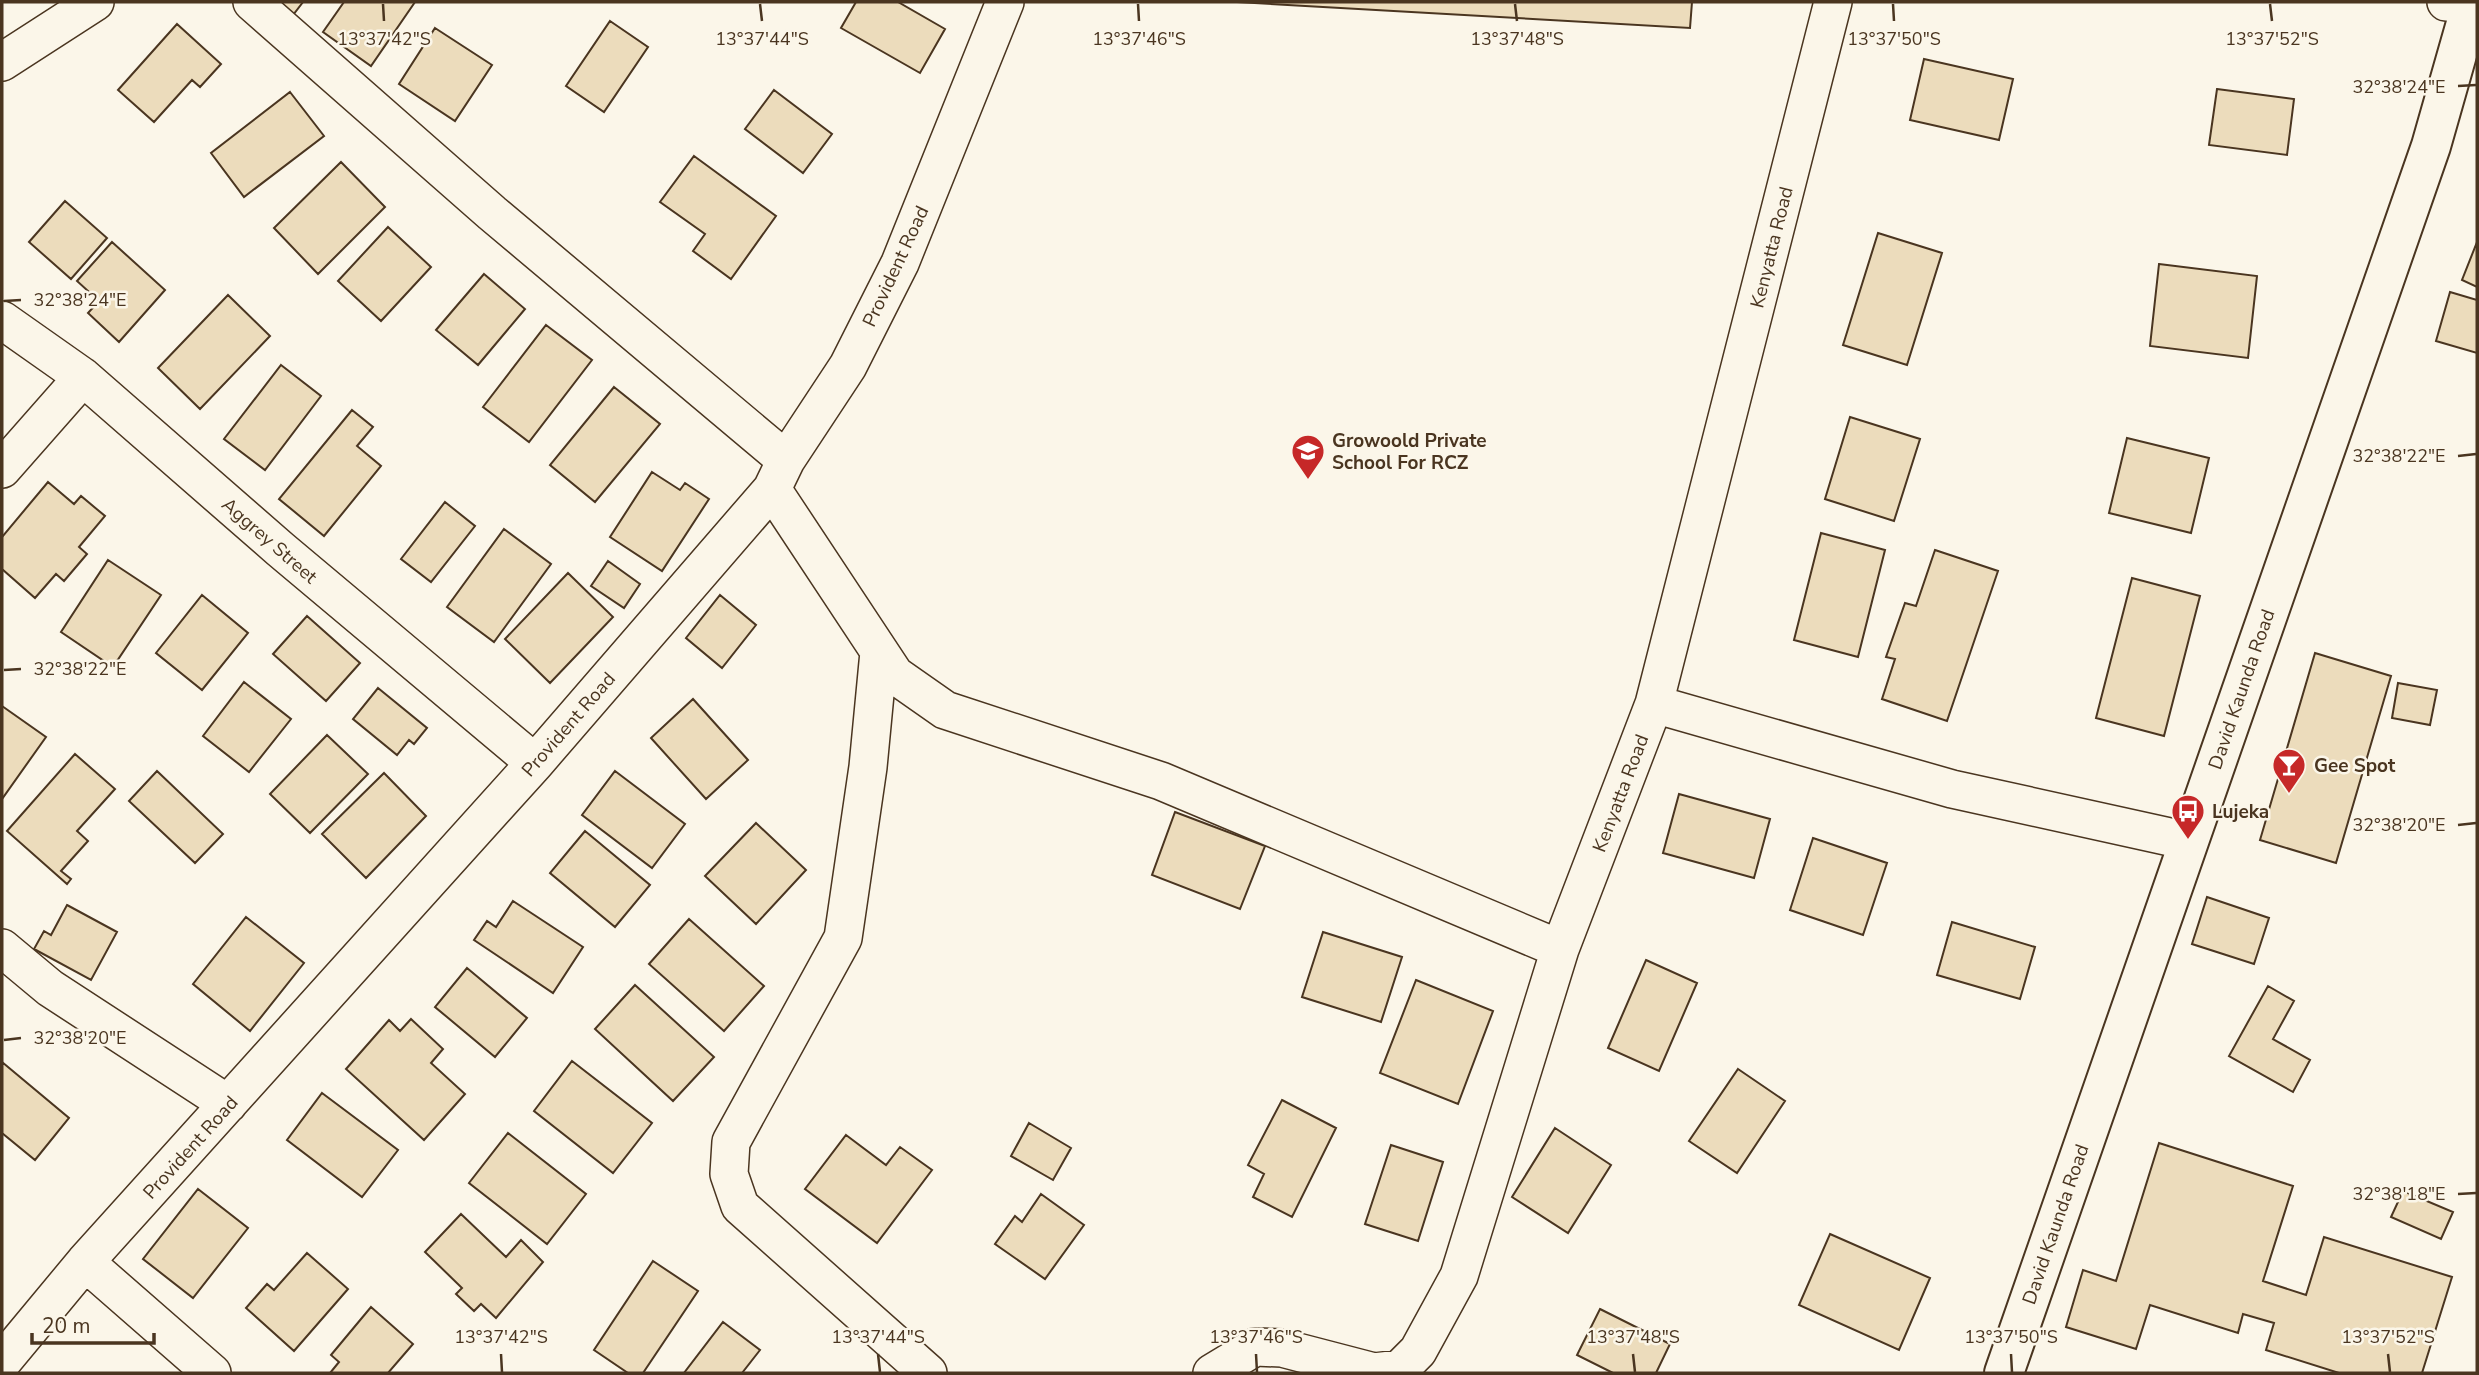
<svg xmlns="http://www.w3.org/2000/svg" width="2479" height="1375" font-family="'Nunito Sans',sans-serif">
<style>
.building{fill:#ecdcbc;stroke:#4a3520;stroke-width:2}
.lines{fill:none;stroke-linecap:round;stroke-linejoin:round}
.minor-casing{stroke:#4a3520;stroke-width:40}
.tertiary-casing{stroke:#4a3520;stroke-width:42}
.minor{stroke:#fbf6e9;stroke-width:37}
.tertiary{stroke:#fbf6e9;stroke-width:38}
.ticks{fill:none;stroke:#4a3520;stroke-width:2.5}
.labels{text-anchor:middle;stroke-width:5;stroke-linejoin:round;paint-order:stroke}
.street-label{font-size:19px;fill:#4a3520;stroke:#fbf6e9}
.poi-label{font-size:19px;font-weight:bold;fill:#4a3520;stroke:#fbf6e9;text-anchor:start}
.ticks-label{font-size:18px;text-anchor:middle;fill:#4a3520;stroke:#fbf6e9;stroke-width:5;stroke-linejoin:round;paint-order:stroke}
</style>
<rect width="100%" height="100%" fill="#fbf6e9"/>
<!-- building -->
<path class="building" d="M 277,2 L 303,2 L 293,15 Z
M 344,2 L 415,2 L 371,66 L 323,32 Z
M 856,2 L 898,2 L 945,29 L 920,73 L 841,28 Z
M 1237,2 L 1692,2 L 1690,28 Z
M 610,21 L 648,47 L 604,112 L 566,86 Z
M 177,24 L 221,64 L 200,87 L 192,80 L 154,122 L 118,90 Z
M 435,28 L 492,65 L 455,121 L 399,84 Z
M 1924,59 L 2013,79 L 1999,140 L 1910,120 Z
M 2217,89 L 2294,99 L 2287,155 L 2209,145 Z
M 774,90 L 832,134 L 803,173 L 745,129 Z
M 290,92 L 324,136 L 244,197 L 211,153 Z
M 694,156 L 776,216 L 731,279 L 693,251 L 705,234 L 660,202 Z
M 341,162 L 385,207 L 318,274 L 274,228 Z
M 65,201 L 107,238 L 71,279 L 29,242 Z
M 388,227 L 431,267 L 381,321 L 338,281 Z
M 1878,233 L 1942,253 L 1907,365 L 1843,345 Z
M 112,242 L 165,290 L 119,342 L 88,313 L 99,301 L 77,281 Z
M 2477,242 L 2477,287 L 2462,280 Z
M 2159,264 L 2257,276 L 2248,358 L 2150,346 Z
M 484,274 L 525,309 L 478,365 L 436,330 Z
M 2450,292 L 2477,300 L 2477,353 L 2436,341 Z
M 228,295 L 270,336 L 200,409 L 158,368 Z
M 546,325 L 592,360 L 529,442 L 483,407 Z
M 281,365 L 321,396 L 265,470 L 224,439 Z
M 614,387 L 660,424 L 595,502 L 550,465 Z
M 352,410 L 373,427 L 357,446 L 381,466 L 324,536 L 279,499 Z
M 1850,417 L 1920,439 L 1894,521 L 1825,499 Z
M 2127,438 L 2209,458 L 2191,533 L 2109,513 Z
M 652,472 L 680,490 L 685,483 L 709,499 L 662,571 L 610,537 Z
M 48,482 L 74,504 L 81,496 L 105,516 L 79,547 L 87,554 L 64,581 L 56,574 L 35,598 L 2,569 L 2,537 Z
M 445,502 L 475,526 L 431,582 L 401,559 Z
M 504,529 L 551,564 L 494,642 L 447,607 Z
M 1821,533 L 1885,550 L 1858,657 L 1794,640 Z
M 1935,550 L 1998,571 L 1947,721 L 1882,699 L 1895,659 L 1886,657 L 1905,603 L 1916,606 Z
M 108,560 L 161,595 L 113,667 L 61,632 Z
M 608,561 L 640,584 L 624,608 L 591,586 Z
M 568,573 L 613,617 L 550,683 L 505,639 Z
M 2132,578 L 2200,596 L 2164,736 L 2096,718 Z
M 202,595 L 248,633 L 202,690 L 156,653 Z
M 720,595 L 756,625 L 722,668 L 686,638 Z
M 307,616 L 360,663 L 326,701 L 273,654 Z
M 2315,653 L 2391,676 L 2336,863 L 2260,840 Z
M 244,682 L 291,719 L 249,772 L 203,736 Z
M 2398,683 L 2437,690 L 2430,725 L 2392,718 Z
M 378,688 L 427,728 L 414,744 L 409,740 L 397,755 L 353,719 Z
M 693,699 L 748,760 L 706,799 L 651,738 Z
M 2,706 L 46,737 L 2,799 Z
M 327,735 L 368,774 L 310,833 L 270,794 Z
M 75,754 L 115,789 L 77,831 L 88,841 L 61,871 L 71,879 L 67,884 L 7,831 Z
M 157,771 L 223,834 L 195,863 L 129,801 Z
M 615,771 L 685,824 L 652,868 L 582,815 Z
M 384,773 L 426,816 L 366,878 L 322,834 Z
M 1679,794 L 1770,819 L 1754,878 L 1663,853 Z
M 1175,812 L 1265,846 L 1240,909 L 1152,875 Z
M 756,823 L 806,870 L 756,924 L 705,876 Z
M 585,831 L 650,885 L 615,927 L 550,873 Z
M 1813,838 L 1887,863 L 1863,935 L 1790,910 Z
M 2207,897 L 2269,918 L 2254,964 L 2192,944 Z
M 513,901 L 583,947 L 553,993 L 474,940 L 487,921 L 496,927 Z
M 67,905 L 117,932 L 91,980 L 34,949 L 44,931 L 51,935 Z
M 246,917 L 304,963 L 250,1031 L 193,984 Z
M 689,919 L 764,986 L 724,1031 L 649,964 Z
M 1952,922 L 2035,947 L 2020,999 L 1937,975 Z
M 1323,932 L 1402,957 L 1381,1022 L 1302,997 Z
M 1646,960 L 1697,983 L 1659,1071 L 1608,1048 Z
M 467,968 L 527,1018 L 495,1057 L 435,1007 Z
M 1416,980 L 1493,1011 L 1458,1104 L 1380,1073 Z
M 635,985 L 714,1057 L 673,1101 L 595,1029 Z
M 2268,986 L 2294,1001 L 2273,1039 L 2310,1060 L 2293,1092 L 2229,1056 Z
M 411,1019 L 443,1049 L 431,1063 L 465,1094 L 424,1140 L 346,1069 L 389,1020 L 400,1031 Z
M 572,1061 L 652,1123 L 613,1173 L 534,1111 Z
M 2,1062 L 69,1118 L 35,1160 L 2,1133 Z
M 1738,1069 L 1785,1101 L 1737,1173 L 1689,1141 Z
M 322,1093 L 398,1150 L 362,1197 L 287,1140 Z
M 1282,1100 L 1336,1128 L 1292,1217 L 1253,1197 L 1264,1174 L 1248,1165 Z
M 1029,1123 L 1071,1148 L 1053,1180 L 1011,1156 Z
M 1555,1128 L 1611,1165 L 1568,1233 L 1512,1197 Z
M 508,1133 L 586,1194 L 547,1244 L 469,1183 Z
M 846,1135 L 886,1165 L 900,1147 L 932,1170 L 877,1243 L 805,1189 Z
M 2159,1143 L 2293,1186 L 2263,1281 L 2306,1295 L 2324,1237 L 2452,1277 L 2422,1373 L 2339,1373 L 2266,1350 L 2274,1323 L 2243,1314 L 2238,1333 L 2150,1305 L 2136,1349 L 2066,1327 L 2083,1270 L 2116,1281 Z
M 1391,1145 L 1443,1162 L 1418,1241 L 1365,1224 Z
M 198,1189 L 248,1228 L 193,1298 L 143,1259 Z
M 2403,1191 L 2453,1212 L 2441,1239 L 2391,1217 Z
M 1041,1194 L 1084,1225 L 1045,1279 L 995,1244 L 1015,1216 L 1022,1222 Z
M 461,1214 L 506,1257 L 521,1240 L 543,1262 L 496,1318 L 481,1304 L 474,1311 L 456,1294 L 462,1288 L 425,1252 Z
M 1830,1234 L 1930,1278 L 1899,1350 L 1799,1305 Z
M 307,1253 L 348,1289 L 294,1351 L 246,1308 L 267,1284 L 274,1290 Z
M 653,1261 L 698,1291 L 643,1373 L 628,1373 L 594,1350 Z
M 371,1307 L 413,1344 L 388,1373 L 330,1373 L 339,1362 L 331,1355 Z
M 1600,1309 L 1670,1344 L 1656,1373 L 1613,1373 L 1577,1355 Z
M 723,1322 L 760,1350 L 742,1373 L 684,1373 Z"/>
<g class="lines">
<defs>
<path id="minor" d="M 252,2 L 492,213 L 786,460
M 2446,2 L 2471,5
M 2,62 L 95,2
M 2,320 L 83,377 L 280,549 L 535,763
M 2,469 L 83,377
M 772,489 L 895,675 L 945,710 L 1161,781 L 1560,949
M 879,652 L 868,767 L 843,938 L 731,1142 L 729,1174 L 740,1206 L 928,1373
M 1654,704 L 1952,789 L 2188,841
M 2,948 L 50,988 L 228,1104
M 85,1262 L 212,1373
M 2,1362 L 85,1262 L 535,763 L 772,489 L 786,460 L 848,366 L 900,263 L 1005,2
M 1212,1373 L 1255,1347 L 1282,1348 L 1374,1372 L 1400,1369 L 1418,1351 L 1459,1276 L 1560,949 L 1654,704 L 1833,2"/>
<path id="tertiary" d="M 2004,1373 L 2431,146 L 2472,2"/>
</defs>
<!-- minor casing -->
<use href="#minor" class="minor-casing"/>
<!-- tertiary casing -->
<use href="#tertiary" class="tertiary-casing"/>
<!-- minor -->
<use href="#minor" class="minor"/>
<!-- tertiary -->
<use href="#tertiary" class="tertiary"/>
</g>
<!-- ticks -->
<path class="ticks" d="M 383,4 L 384,21M 760,4 L 762,21M 1138,4 L 1139,21M 1515,4 L 1517,21M 1893,4 L 1894,21M 2270,4 L 2272,21M 2458,86 L 2476,85M 4,301 L 21,300M 2458,456 L 2476,454M 4,670 L 21,669M 2458,825 L 2476,823M 4,1040 L 21,1038M 2458,1194 L 2476,1193M 501,1354 L 502,1372M 878,1354 L 880,1372M 1256,1354 L 1257,1372M 1633,1354 L 1635,1372M 2011,1354 L 2012,1372M 2388,1354 L 2390,1372"/>
<!-- icons -->
<defs>
<symbol id="school-pin" viewBox="-11 -11 22 30"><path d="M0 17L-7.5 6A9.5 9.5 0 1 1 7.5 6Z" fill="#c62828" stroke="#fbf6e9"/><path d="M0-5L7-2L0 1L-7-2ZM-4 1L0 2.5L4 1V4Q0 6-4 4Z" fill="#fff"/></symbol>
<symbol id="bar-pin" viewBox="-11 -11 22 30"><path d="M0 17L-7.5 6A9.5 9.5 0 1 1 7.5 6Z" fill="#c62828" stroke="#fbf6e9"/><path d="M-6-5H6L.8 .8V4.5H3.5V6h-7V4.5H-.8V.8Z" fill="#fff"/></symbol>
<symbol id="bus-pin" viewBox="-11 -11 22 30"><path d="M0 17L-7.5 6A9.5 9.5 0 1 1 7.5 6Z" fill="#c62828" stroke="#fbf6e9"/><path d="M-5-6H5V4H4V6H2V4H-2V6H-4V4H-5ZM-3.5-4V0h7V-4ZM-3.5 1.2v1.5H-2V1.2ZM2 1.2v1.5H3.5V1.2Z" fill="#fff"/></symbol>
</defs>
<g fill-rule="evenodd">
<use href="#school-pin" x="1289" y="432" width="38" height="52"/>
<use href="#bar-pin" x="2270" y="746" width="38" height="52"/>
<use href="#bus-pin" x="2169" y="792" width="38" height="52"/>
</g>
<g class="labels">
<!-- street labels -->
<g class="street-label">
<text transform="translate(1771 247) rotate(-76)" y="7">Kenyatta Road</text>
<text transform="translate(895 266) rotate(-65)" y="7">Provident Road</text>
<text transform="translate(270 540) rotate(41)" y="7">Aggrey Street</text>
<text transform="translate(2241 689) rotate(-71)" y="7">David Kaunda Road</text>
<text transform="translate(568 724) rotate(-49)" y="7">Provident Road</text>
<text transform="translate(1620 793) rotate(-69)" y="7">Kenyatta Road</text>
<text transform="translate(190 1147) rotate(-48)" y="7">Provident Road</text>
<text transform="translate(2055 1224) rotate(-71)" y="7">David Kaunda Road</text>
</g>
<!-- poi labels -->
<g class="poi-label">
<text x="1332" y="447">Growoold Private<tspan x="1332" dy="22">School For RCZ</tspan></text>
<text x="2314" y="772">Gee Spot</text>
<text x="2212" y="818">Lujeka</text>
</g>
</g>
<g class="ticks-label">
<text x="384" y="45">13°37'42"S</text>
<text x="762" y="45">13°37'44"S</text>
<text x="1139" y="45">13°37'46"S</text>
<text x="1517" y="45">13°37'48"S</text>
<text x="1894" y="45">13°37'50"S</text>
<text x="2272" y="45">13°37'52"S</text>
<text x="2399" y="93">32°38'24"E</text>
<text x="80" y="306">32°38'24"E</text>
<text x="2399" y="462">32°38'22"E</text>
<text x="80" y="675">32°38'22"E</text>
<text x="2399" y="831">32°38'20"E</text>
<text x="80" y="1044">32°38'20"E</text>
<text x="2399" y="1200">32°38'18"E</text>
<text x="501" y="1343">13°37'42"S</text>
<text x="878" y="1343">13°37'44"S</text>
<text x="1256" y="1343">13°37'46"S</text>
<text x="1633" y="1343">13°37'48"S</text>
<text x="2011" y="1343">13°37'50"S</text>
<text x="2388" y="1343">13°37'52"S</text>
</g>
<!-- border -->
<rect width="2479" height="1375" fill="none" stroke="#4a3520" stroke-width="7"/>
<!-- scale -->
<path d="M32 1333v10h122v-10" fill="none" stroke="#4a3520" stroke-width="3.5"/>
<text x="42" y="1333" font-size="21" fill="#4a3520" stroke="#fbf6e9" stroke-width="5" paint-order="stroke">20 m</text>
</svg>
